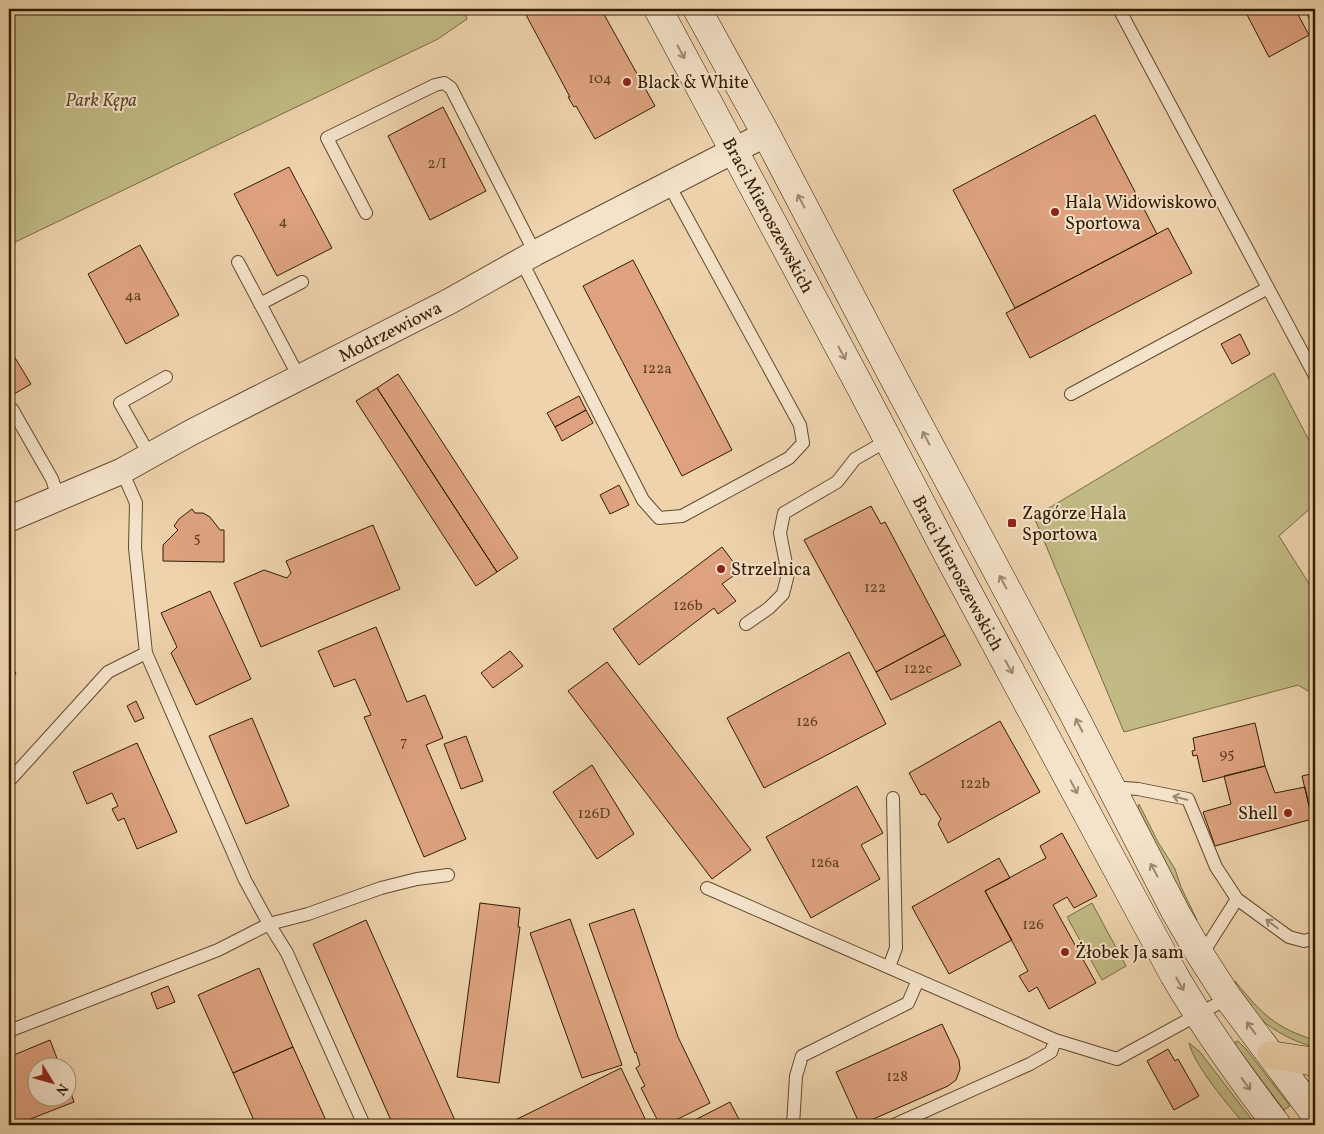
<svg xmlns="http://www.w3.org/2000/svg" width="1324" height="1134" font-family="Vollkorn,serif">
<style>
.green{fill:#c1ba84;stroke:#796b42}
.building{fill:#dea280;stroke:#311c00}
.lines{fill:none;stroke-linecap:round;stroke-linejoin:round}
.lane-casing{stroke:#604a2b;stroke-width:14}
.street-casing{stroke:#604a2b;stroke-width:27}
.secondary-casing{stroke:#311c00;stroke-width:29}
.primary-casing{stroke:#311c00;stroke-width:29}
.lane{stroke:#f4e2ca;stroke-width:12}
.street{stroke:#f4e2ca;stroke-width:25}
.secondary{stroke:#f4e2ca;stroke-width:28}
.primary{stroke:#eed3ad;stroke-width:28}
.oneway{stroke:#9c896f}
.poi-dot{fill:#8f2418;stroke:#f4e2ca;stroke-width:2}
.labels{text-anchor:middle;stroke-width:4;stroke-linejoin:round;paint-order:stroke}
.number-label{font-size:15px;fill:#5c3e20}
.poi-label{font-size:18px;fill:#311c00;stroke:#f4e2ca;text-anchor:start}
.park-label{font-size:18px;font-style:italic;fill:#5c4b28;stroke:#f4e2ca}
.street-label{font-size:18px;fill:#311c00;stroke:#f4e2ca}
</style>
<rect width="100%" height="100%" fill="#eed3ad"/>
<filter id="stains"><feTurbulence type="fractalNoise" baseFrequency=".004" numOctaves="4"/><feColorMatrix values="0 0 0 0 .2 0 0 0 0 .09 0 0 0 0 .02 0 0 0 .5 -.17"/></filter>
<radialGradient id="worn" r=".72"><stop offset=".6" stop-color="#630" stop-opacity="0"/><stop offset="1" stop-color="#630" stop-opacity=".3"/></radialGradient>
<!-- green -->
<path class="green" d="M 9,9 L 472,9 L 465,13 L 467,19 L 438,39 L 9,245 Z
M 1274,373 L 1315,452 L 1315,504 L 1279,536 L 1315,593 L 1315,695 L 1298,685 L 1124,732 L 1034,517 Z
M 1139,804 L 1158,842 L 1175,869 L 1181,887 L 1197,920 L 1194,918 L 1138,808 Z
M 1092,903 L 1126,966 L 1102,980 L 1067,917 Z
M 1235,981 C 1249,998 1263,1016 1283,1027 C 1293,1033 1304,1036 1315,1041 L 1315,1047 C 1284,1040 1243,1014 1235,981 Z
M 1238,1041 L 1246,1049 L 1290,1106 L 1284,1110 L 1236,1046 L 1235,1042 Z
M 1189,1043 L 1200,1052 L 1256,1125 L 1245,1125 C 1229,1106 1195,1067 1189,1043 Z"/>
<!-- building -->
<path class="building" d="M 533,9 L 601,9 L 655,106 L 595,139 L 576,106 L 574,107 L 568,97 L 570,97 L 525,13 Z
M 1244,9 L 1295,9 L 1309,35 L 1269,57 Z
M 443,107 L 486,191 L 430,220 L 388,136 Z
M 1095,115 L 1157,234 L 1015,308 L 953,190 Z
M 289,167 L 332,248 L 277,276 L 234,194 Z
M 1168,228 L 1192,273 L 1030,358 L 1006,313 Z
M 140,245 L 179,315 L 126,344 L 88,274 Z
M 633,260 L 732,450 L 682,476 L 583,286 Z
M 1240,334 L 1250,354 L 1232,364 L 1221,344 Z
M 9,348 L 31,384 L 9,397 Z
M 398,374 L 518,558 L 497,572 L 377,388 Z
M 377,388 L 497,572 L 476,586 L 356,401 Z
M 579,396 L 586,410 L 555,427 L 547,413 Z
M 586,410 L 593,423 L 562,441 L 555,427 Z
M 619,485 L 629,505 L 610,514 L 600,495 Z
M 871,506 L 881,524 L 885,522 L 945,635 L 876,672 L 804,540 Z
M 192,509 L 195,513 L 203,513 L 210,517 L 220,530 L 224,530 L 224,562 L 163,561 L 163,545 L 178,530 L 174,526 L 179,519 Z
M 373,525 L 400,589 L 261,647 L 234,583 L 264,570 L 287,578 L 291,573 L 286,561 Z
M 722,547 L 740,571 L 722,584 L 736,601 L 718,614 L 714,608 L 639,665 L 613,629 Z
M 210,591 L 251,679 L 196,705 L 171,653 L 177,647 L 161,613 Z
M 376,627 L 407,702 L 425,695 L 443,738 L 426,745 L 466,839 L 424,857 L 364,717 L 371,715 L 355,679 L 334,687 L 318,651 Z
M 945,635 L 961,665 L 891,700 L 876,672 Z
M 510,651 L 523,666 L 493,688 L 481,673 Z
M 849,652 L 886,724 L 764,788 L 727,718 Z
M 9,658 L 16,674 L 9,677 Z
M 607,662 L 751,850 L 712,879 L 568,691 Z
M 136,701 L 144,718 L 135,722 L 127,706 Z
M 252,718 L 289,806 L 246,824 L 209,736 Z
M 1000,721 L 1040,792 L 948,843 L 938,824 L 941,819 L 925,794 L 921,795 L 909,773 Z
M 1255,723 L 1265,766 L 1203,782 L 1197,755 L 1193,756 L 1192,751 L 1195,750 L 1193,738 Z
M 466,736 L 483,781 L 461,789 L 444,744 Z
M 137,743 L 177,832 L 137,849 L 124,818 L 118,821 L 112,809 L 118,806 L 112,793 L 87,804 L 73,772 Z
M 592,765 L 634,834 L 597,859 L 553,792 Z
M 1265,766 L 1275,793 L 1305,787 L 1312,819 L 1215,846 L 1203,812 L 1231,804 L 1224,776 Z
M 1315,773 L 1315,819 L 1312,819 L 1302,776 Z
M 857,786 L 883,833 L 861,845 L 880,879 L 811,918 L 766,837 Z
M 1062,833 L 1097,896 L 1074,908 L 1067,897 L 1053,905 L 1096,983 L 1049,1009 L 1037,987 L 1029,992 L 1019,976 L 1028,971 L 985,891 L 1046,858 L 1040,846 Z
M 999,858 L 1010,878 L 985,891 L 1012,940 L 949,974 L 912,907 Z
M 480,903 L 520,908 L 518,927 L 520,927 L 499,1083 L 457,1077 Z
M 634,909 L 678,1037 L 710,1103 L 666,1125 L 660,1125 L 641,1088 L 645,1086 L 636,1068 L 640,1065 L 636,1052 L 635,1053 L 589,924 Z
M 570,919 L 622,1065 L 582,1078 L 530,933 Z
M 366,920 L 457,1125 L 393,1125 L 313,944 Z
M 259,968 L 293,1047 L 233,1073 L 198,995 Z
M 168,986 L 175,1002 L 157,1009 L 151,993 Z
M 942,1024 L 959,1060 L 960,1069 L 956,1080 L 948,1086 L 860,1125 L 836,1072 Z
M 50,1040 L 60,1066 L 38,1066 L 38,1096 L 68,1096 L 68,1085 L 74,1102 L 15,1125 L 9,1125 L 9,1057 Z
M 293,1047 L 328,1125 L 256,1125 L 233,1073 Z
M 1168,1049 L 1175,1061 L 1178,1059 L 1199,1096 L 1174,1110 L 1147,1061 Z
M 621,1068 L 648,1125 L 505,1125 Z
M 730,1102 L 742,1125 L 685,1125 Z"/>
<g class="lines">
<defs>
<path id="lane" d="M 1119,9 L 1315,376
M 1312,9 L 1315,16
M 366,213 L 327,138 L 435,85 L 444,83 L 451,88 L 535,253
M 521,260 L 643,500 L 659,518 L 682,516 L 789,458 L 803,443 L 800,425 L 668,183
M 238,262 L 299,377
M 260,304 L 302,282
M 1071,394 L 1268,288
M 12,409 L 52,479 L 58,497
M 150,456 L 120,403 L 166,377
M 122,471 L 136,503 L 135,548 L 146,653 L 245,880 L 269,924 L 287,953 L 364,1125
M 746,624 L 769,608 L 783,594 L 788,574 L 780,533 L 784,513 L 837,482 L 855,459 L 888,440
M 9,781 L 108,672 L 146,653
M 1111,787 L 1138,789 L 1188,799 L 1216,867 L 1237,899 L 1289,937 L 1304,941 L 1315,938
M 707,888 L 1055,1040 L 1117,1059 L 1228,998
M 1201,956 L 1237,899
M 889,967 L 896,948 L 893,798
M 9,1031 L 218,950 L 269,924 L 308,914 L 381,888 L 417,879 L 448,875
M 793,1125 L 796,1076 L 802,1056 L 908,1003 L 918,980
M 894,1125 L 1030,1064 L 1051,1052 L 1055,1040"/>
<g id="street">
<path id="s1" d="M 9,519 L 122,471 L 192,432 L 450,301 L 535,253 L 766,134"/>
</g>
<g id="secondary">
<path id="s2" d="M 658,9 L 862,390 L 949,557 L 1174,975 C 1205,1028 1240,1077 1277,1125"/>
<path d="M 697,9 L 766,134 L 891,373 L 1073,713 L 1176,913 L 1201,956 L 1228,998 L 1315,1114"/>
</g>
<path id="primary" d="M 1271,1055 L 1315,1062"/>
</defs>
<!-- lane casing -->
<use href="#lane" class="lane-casing"/>
<!-- street casing -->
<use href="#street" class="street-casing"/>
<!-- secondary casing -->
<use href="#secondary" class="secondary-casing"/>
<!-- primary casing -->
<use href="#primary" class="primary-casing"/>
<!-- lane -->
<use href="#lane" class="lane"/>
<!-- street -->
<use href="#street" class="street"/>
<!-- secondary -->
<use href="#secondary" class="secondary"/>
<!-- primary -->
<use href="#primary" class="primary"/>
</g>
<!-- one-way arrows -->
<defs><path id="oneway-shaft" d="M-6 0H5M1.5-3L5.5 0L1.5 3" fill="none" stroke-width="1.6" stroke-linecap="round" stroke-linejoin="round" transform="scale(1.25)"/></defs>
<g class="oneway">
<use href="#oneway-shaft" transform="translate(681 52) rotate(62)"/>
<use href="#oneway-shaft" transform="translate(801 201) rotate(-118)"/>
<use href="#oneway-shaft" transform="translate(842 353) rotate(61)"/>
<use href="#oneway-shaft" transform="translate(926 438) rotate(-118)"/>
<use href="#oneway-shaft" transform="translate(1003 582) rotate(-118)"/>
<use href="#oneway-shaft" transform="translate(1009 667) rotate(61)"/>
<use href="#oneway-shaft" transform="translate(1079 725) rotate(-117)"/>
<use href="#oneway-shaft" transform="translate(1074 787) rotate(62)"/>
<use href="#oneway-shaft" transform="translate(1180 798) rotate(-167)"/>
<use href="#oneway-shaft" transform="translate(1154 870) rotate(-118)"/>
<use href="#oneway-shaft" transform="translate(1272 924) rotate(-143)"/>
<use href="#oneway-shaft" transform="translate(1180 984) rotate(60)"/>
<use href="#oneway-shaft" transform="translate(1251 1028) rotate(-127)"/>
<use href="#oneway-shaft" transform="translate(1246 1084) rotate(53)"/>
</g>
<!-- markers -->
<g class="poi-dot">
<circle cx="627" cy="82" r="5"/>
<circle cx="1055" cy="212" r="5"/>
<rect x="1007" y="518" width="10" height="10" rx="2.5"/>
<circle cx="721" cy="569" r="5"/>
<circle cx="1288" cy="813" r="5"/>
<circle cx="1065" cy="952" r="5"/>
</g>
<g class="labels">
<!-- number labels -->
<g class="number-label">
<text x="600" y="83">104</text>
<text x="437" y="168">2/I</text>
<text x="283" y="226">4</text>
<text x="133" y="300">4a</text>
<text x="657" y="373">122a</text>
<text x="197" y="542">5</text>
<text x="875" y="592">122</text>
<text x="688" y="610">126b</text>
<text x="918" y="673">122c</text>
<text x="807" y="726">126</text>
<text x="404" y="746">7</text>
<text x="1227" y="758">95</text>
<text x="975" y="788">122b</text>
<text x="594" y="818">126D</text>
<text x="825" y="867">126a</text>
<text x="1033" y="929">126</text>
<text x="897" y="1081">128</text>
</g>
<!-- poi labels -->
<g class="poi-label">
<text x="637" y="88">Black &amp; White</text>
<text x="1065" y="208">Hala Widowiskowo<tspan x="1065" dy="21">Sportowa</tspan></text>
<text x="1022" y="519">Zagórze Hala<tspan x="1022" dy="21">Sportowa</tspan></text>
<text x="731" y="575">Strzelnica</text>
<text x="1278" y="819" text-anchor="end">Shell</text>
<text x="1075" y="958">Żłobek Ja sam</text>
</g>
<!-- park labels -->
<g class="park-label">
<text x="101" y="106">Park Kępa</text>
</g>
<!-- street labels -->
<g class="street-label">
<text dy="6" stroke="none"><textPath href="#s2" startOffset="234">Braci Mieroszewskich</textPath></text>
<text dy="6" stroke="none"><textPath href="#s1" startOffset="425">Modrzewiowa</textPath></text>
<text dy="6" stroke="none"><textPath href="#s2" startOffset="639">Braci Mieroszewskich</textPath></text>
</g>
</g>
<!-- margin -->
<rect width="1324" height="1134" fill="none" stroke="#eed3ad" stroke-width="30"/>
<rect x="10" y="10" width="1304" height="1114" fill="none" stroke="#311c00" stroke-width="2.5"/>
<rect x="15" y="15" width="1294" height="1104" fill="none" stroke="#311c00"/>
<!-- north arrow -->
<g transform="translate(52 1082) rotate(127)"><circle r="24" fill="#f4e2ca" stroke="#a69379"/>
<path d="M0-4L9 19L0 12L-9 19Z" fill="#8f2418"/>
<text y="-8" font-size="14" font-weight="bold" text-anchor="middle" fill="#311c00">N</text>
</g>
<rect width="100%" height="100%" filter="url(#stains)"/>
<rect width="100%" height="100%" fill="url(#worn)"/>
</svg>
